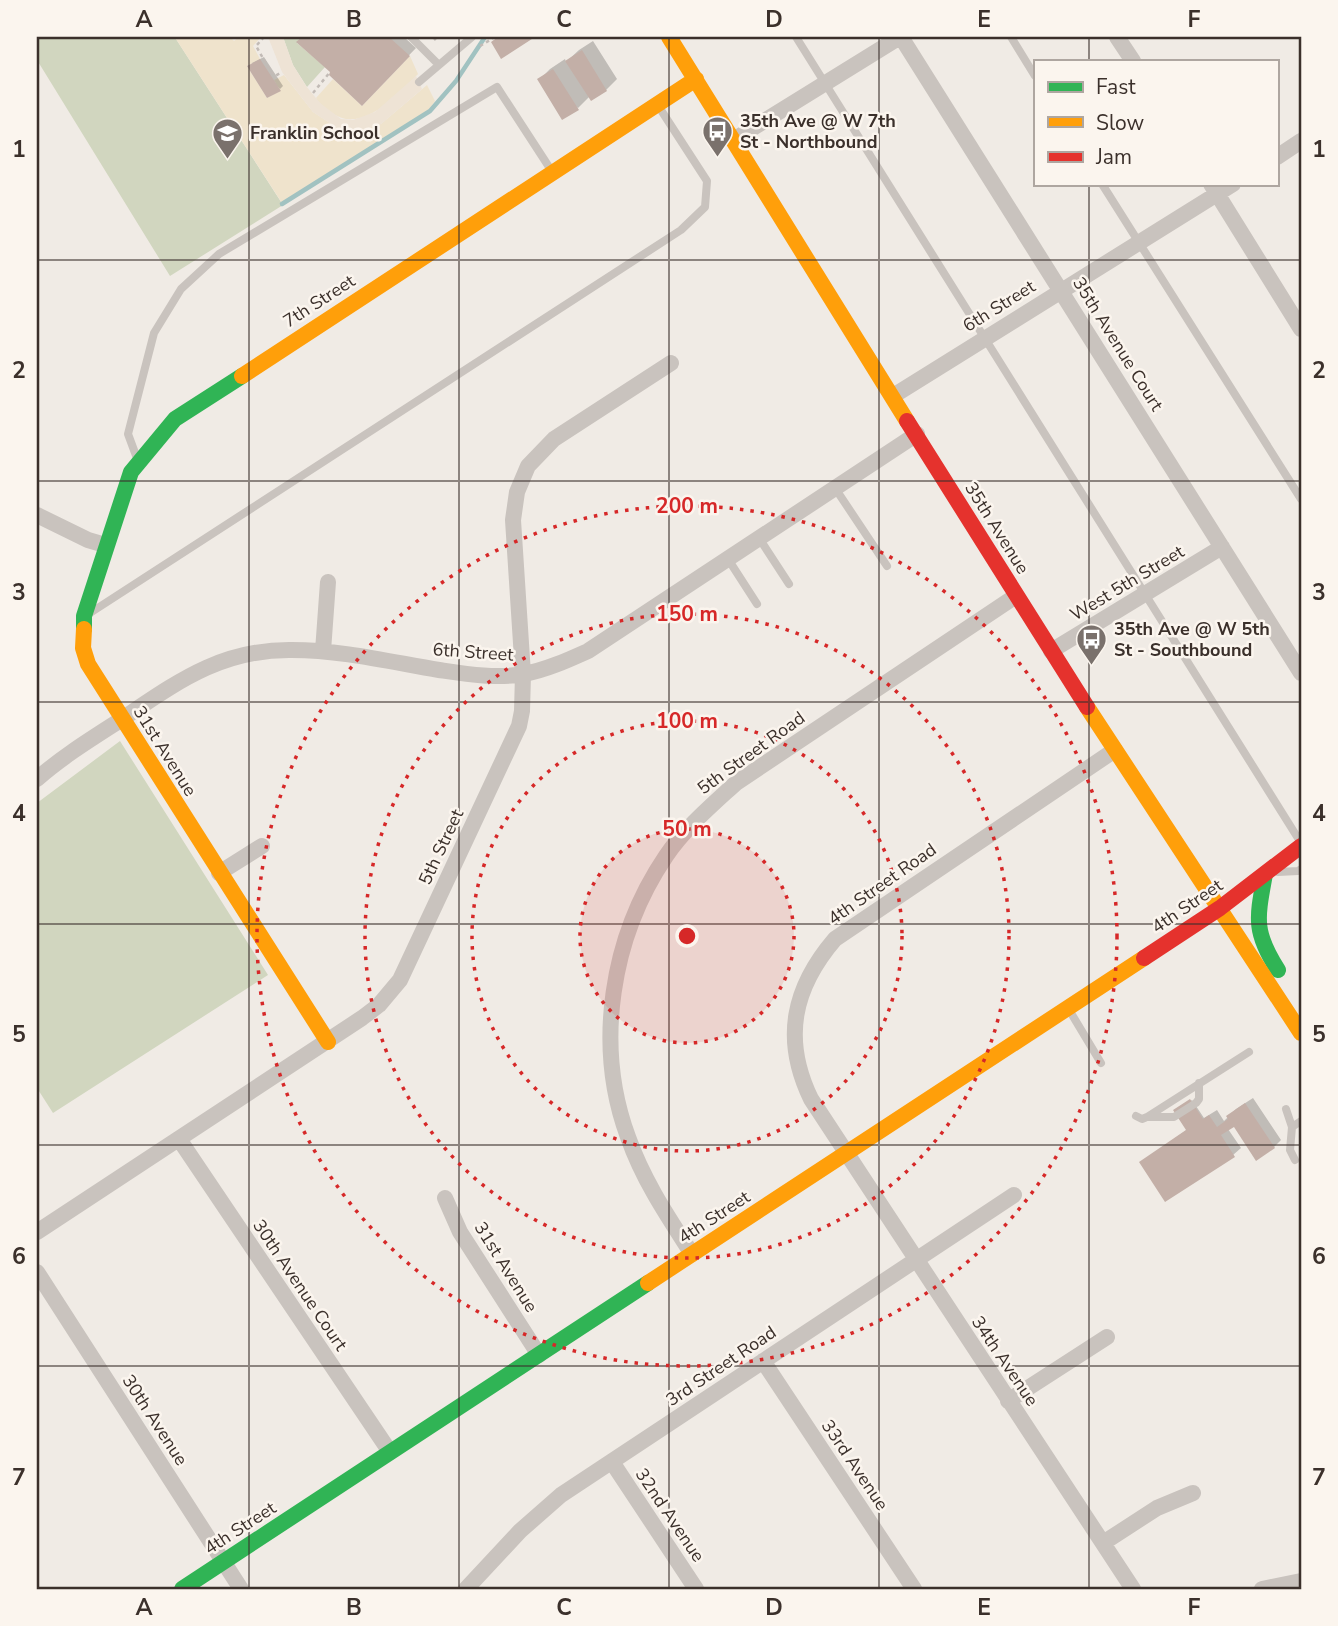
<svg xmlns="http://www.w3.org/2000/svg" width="1338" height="1626" font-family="'Nunito Sans',sans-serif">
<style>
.green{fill:#d1d6bf}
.sand{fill:#efe3cc}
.plaza{fill:#eee3d5}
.shadow{fill:#0003}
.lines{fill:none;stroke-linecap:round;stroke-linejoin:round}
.stream{stroke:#a1c2c1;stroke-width:4.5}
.building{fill:#c3afa7}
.path{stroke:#c2bbb6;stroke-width:2.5;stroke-dasharray:3.5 3.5;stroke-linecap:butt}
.lane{stroke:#c9c3be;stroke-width:8}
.street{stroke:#c9c3be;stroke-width:16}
.fast{stroke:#30b455;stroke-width:16}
.slow{stroke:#ff9f0a;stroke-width:16}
.jam{stroke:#e5322d;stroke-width:16}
.grid{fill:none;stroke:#3b302b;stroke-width:2;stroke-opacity:0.55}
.ring{fill:none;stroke:#d62828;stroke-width:3.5;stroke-dasharray:3.5 7}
.labels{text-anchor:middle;stroke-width:5;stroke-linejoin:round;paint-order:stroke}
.poi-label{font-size:18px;font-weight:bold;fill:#3b302b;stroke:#fbf5ee;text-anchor:start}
.street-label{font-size:18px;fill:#3b302b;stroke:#fbf5ee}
.centre{fill:#d62828;stroke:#fbf5ee;stroke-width:3.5}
.ring-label{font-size:21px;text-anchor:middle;font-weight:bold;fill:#d62828;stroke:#fbf5ee;stroke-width:5;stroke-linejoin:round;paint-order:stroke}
.neatline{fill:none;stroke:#3b302b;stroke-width:2.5}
.grid-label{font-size:23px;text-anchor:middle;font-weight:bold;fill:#3b302b}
</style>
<rect width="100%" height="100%" fill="#f0ebe5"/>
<!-- green -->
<path class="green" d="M 37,37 L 178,37 L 176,39 L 283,205 L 170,276 L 37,60 Z
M 283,37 L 302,37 L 297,43 L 325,67 L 307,87 L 293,65 Z
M 120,741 L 268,975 L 53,1113 L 37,1088 L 37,803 Z"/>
<!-- sand -->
<path class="sand" d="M 178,37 L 230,37 L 234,41 L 239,37 L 261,37 L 253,46 L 260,59 L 247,66 L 267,98 L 280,91 L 274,80 L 284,75 L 313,112 L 339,129 L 381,124 L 427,85 L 435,101 L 428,111 L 282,203 L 176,39 Z
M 410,56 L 418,74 C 398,94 362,135 332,113 C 326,108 320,105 316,98 L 333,79 L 362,106 Z"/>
<!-- plaza -->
<path class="plaza" d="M 268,37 L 283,37 L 293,65 L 306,86 L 320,103 L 341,119 L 353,120 L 375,112 L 416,76 L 422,89 L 381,124 L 359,132 L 339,129 L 313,112 L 282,72 Z"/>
<!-- shadow -->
<path class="shadow" d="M 304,37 L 404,37 L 416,48 L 362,104 L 332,71 L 299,42 Z
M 593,41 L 617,79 L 606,90 L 590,96 L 578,108 L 539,80 L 550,69 L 565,59 L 566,62 L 579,50 Z
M 264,57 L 283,86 L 280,89 L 252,63 Z
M 1253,1098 L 1281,1140 L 1274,1147 L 1234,1124 L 1228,1129 L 1241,1148 L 1233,1155 L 1141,1162 L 1188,1129 L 1176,1111 L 1192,1100 L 1204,1118 L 1217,1110 L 1224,1121 L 1236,1109 Z"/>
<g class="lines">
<!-- stream -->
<path class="stream" d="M 282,204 L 430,111 L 456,81 L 485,37"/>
</g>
<!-- building -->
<path class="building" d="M 302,37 L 389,37 L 410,56 L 362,106 L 329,75 L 330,72 L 296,42 Z
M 498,37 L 535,37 L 501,59 L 491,42 Z
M 582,50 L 607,91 L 591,101 L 565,61 Z
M 260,59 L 281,91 L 267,98 L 247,66 Z
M 553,69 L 579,110 L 562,120 L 537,79 Z
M 1190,1099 L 1203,1119 L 1209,1115 L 1217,1127 L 1228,1119 L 1226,1116 L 1245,1103 L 1275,1148 L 1256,1161 L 1234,1127 L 1221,1135 L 1235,1157 L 1165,1202 L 1139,1162 L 1186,1130 L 1173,1110 Z"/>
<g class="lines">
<!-- path -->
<path class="path" d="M 264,37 L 256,46 L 271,72 L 270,73
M 434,40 L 437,37
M 480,46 L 495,37
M 271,72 L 275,76 L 282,72
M 313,93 L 330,72"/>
<!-- lane -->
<path class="lane" d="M 411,37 L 439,65
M 796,37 L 1301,843
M 1011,37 L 1035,76
M 419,82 L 472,37
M 1102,184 L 1301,499
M 138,461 L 128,434 L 154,333 L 181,289 L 219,254 L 497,87 L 551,170
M 835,488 L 887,566
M 759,538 L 789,584
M 728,559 L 757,604
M 90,613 L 681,230 L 705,207 L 707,181 L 659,107
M 1278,872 L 1298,871 L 1301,869
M 1068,1008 L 1101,1063
M 1286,1109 L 1292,1127 L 1290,1150 L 1295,1160
M 1136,1116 L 1142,1119 L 1147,1117 L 1174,1117 L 1196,1103 L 1199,1099 L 1199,1083
M 1147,1117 L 1249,1052
M 1292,1127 L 1301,1121"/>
<!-- street -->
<path class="street" d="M 901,37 L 1301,673
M 1117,37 L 1133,61
M 735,139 L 900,37
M 1277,157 L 1301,141
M 1211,184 L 1301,329
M 893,396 L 1233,184
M 37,515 L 88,540 L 105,545
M 323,651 L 328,582
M 1051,651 L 1222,547
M 1115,750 L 835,939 C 793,988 782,1039 811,1099 L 1133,1589
M 37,779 C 62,757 91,739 119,721 C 176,683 220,649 292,650 C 341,650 391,662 439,670 C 466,674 496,679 524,674 C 546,670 568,660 588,651 L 917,434
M 219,873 L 262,846
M 179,1139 L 390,1452
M 445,1198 L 460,1232 L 539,1355
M 37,1232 L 362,1018 L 379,1005 L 400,980 L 519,726 L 522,711 L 523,674 L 513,520 L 517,492 L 528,466 L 554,439 L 671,363
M 692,1254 C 668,1217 643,1180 628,1137 C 594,1045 611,937 666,856 C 685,828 711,806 736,783 L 1016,596
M 37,1272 L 241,1589
M 763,1361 L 914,1589
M 1008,1401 L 1107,1337
M 612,1462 L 696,1589
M 1103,1543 L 1157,1508 L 1193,1493
M 466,1589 L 520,1531 L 561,1495 L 1014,1195
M 1262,1589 L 1301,1581"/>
<!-- fast -->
<path class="fast" d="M 84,629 L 84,616 L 131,472 L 175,419 L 242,376
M 1265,874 C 1257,918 1253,931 1278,970
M 182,1589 L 648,1283"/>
<!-- slow -->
<path class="slow" d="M 669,37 L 907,421
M 242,376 L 696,79
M 84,629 L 83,648 L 88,664 L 328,1042
M 1087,707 L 1301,1033
M 648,1283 L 1144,958"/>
<!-- jam -->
<path class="jam" d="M 907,421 L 1087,707
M 1144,958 L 1220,908 L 1301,846"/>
</g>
<!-- grid -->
<path class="grid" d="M 249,37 L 249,1589M 459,37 L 459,1589M 669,37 L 669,1589M 879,37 L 879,1589M 1089,37 L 1089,61M 1089,184 L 1089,1589M 37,260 L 1301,260M 37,481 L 1301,481M 37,702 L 1301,702M 37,924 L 1301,924M 37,1145 L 1301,1145M 37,1366 L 1301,1366"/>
<!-- distance rings -->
<circle cx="687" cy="936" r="107" fill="#d62828" fill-opacity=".12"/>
<g class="ring">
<circle cx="687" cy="936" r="107"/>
<circle cx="687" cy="936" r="215"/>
<circle cx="687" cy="936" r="322"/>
<circle cx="687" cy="936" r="430"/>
</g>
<!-- icons -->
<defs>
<symbol id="bus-pin" viewBox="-11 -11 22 30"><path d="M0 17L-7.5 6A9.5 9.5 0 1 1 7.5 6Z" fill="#7a716c" stroke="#fbf5ee"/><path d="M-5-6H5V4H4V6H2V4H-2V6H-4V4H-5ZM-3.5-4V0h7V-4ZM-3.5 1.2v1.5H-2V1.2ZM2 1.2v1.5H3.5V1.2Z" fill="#fff"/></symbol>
<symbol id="school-pin" viewBox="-11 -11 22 30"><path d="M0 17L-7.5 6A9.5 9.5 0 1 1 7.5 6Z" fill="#7a716c" stroke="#fbf5ee"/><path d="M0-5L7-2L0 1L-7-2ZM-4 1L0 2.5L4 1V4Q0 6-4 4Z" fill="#fff"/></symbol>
</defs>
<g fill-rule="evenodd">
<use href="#bus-pin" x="700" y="114" width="35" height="47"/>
<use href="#school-pin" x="210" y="116" width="35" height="47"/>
<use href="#bus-pin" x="1074" y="622" width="35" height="47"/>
</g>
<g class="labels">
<!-- poi labels -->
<g class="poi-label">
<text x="740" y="127">35th Ave @ W 7th<tspan x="740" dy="21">St - Northbound</tspan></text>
<text x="250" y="139">Franklin School</text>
<text x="1114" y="635">35th Ave @ W 5th<tspan x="1114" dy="21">St - Southbound</tspan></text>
</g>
<!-- street labels -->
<g class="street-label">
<text transform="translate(319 301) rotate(-33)" y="6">7th Street</text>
<text transform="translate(999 306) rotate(-32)" y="6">6th Street</text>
<text transform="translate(1118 344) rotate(58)" y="6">35th Avenue Court</text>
<text transform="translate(997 528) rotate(58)" y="6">35th Avenue</text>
<text transform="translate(1127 583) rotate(-31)" y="6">West 5th Street</text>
<text transform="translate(473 652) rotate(4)" y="6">6th Street</text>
<text transform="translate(165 751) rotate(58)" y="6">31st Avenue</text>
<text transform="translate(751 753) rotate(-36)" y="6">5th Street Road</text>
<text transform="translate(441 847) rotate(-65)" y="6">5th Street</text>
<text transform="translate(882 884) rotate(-35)" y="6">4th Street Road</text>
<text transform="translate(1187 906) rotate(-34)" y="6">4th Street</text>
<text transform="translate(714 1217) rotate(-33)" y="6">4th Street</text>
<text transform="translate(506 1267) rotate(58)" y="6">31st Avenue</text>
<text transform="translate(300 1285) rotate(56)" y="6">30th Avenue Court</text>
<text transform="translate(1005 1361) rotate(56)" y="6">34th Avenue</text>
<text transform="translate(721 1366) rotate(-34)" y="6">3rd Street Road</text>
<text transform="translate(155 1420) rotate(57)" y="6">30th Avenue</text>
<text transform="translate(855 1465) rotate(56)" y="6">33rd Avenue</text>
<text transform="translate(670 1515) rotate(56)" y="6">32nd Avenue</text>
<text transform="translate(240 1528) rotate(-33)" y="6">4th Street</text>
</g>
</g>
<circle cx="687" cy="936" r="10" class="centre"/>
<g class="ring-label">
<text x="687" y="513">200 m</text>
<text x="687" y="621">150 m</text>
<text x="687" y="728">100 m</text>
<text x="687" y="836">50 m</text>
</g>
<!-- border -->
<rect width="1338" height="1626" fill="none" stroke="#fbf5ee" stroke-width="77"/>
<!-- legend -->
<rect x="1034" y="60" width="245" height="126" fill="#fbf5ee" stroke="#aea6a0" stroke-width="2"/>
<rect x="1048" y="82" width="35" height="10" fill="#30b455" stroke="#aea6a0" stroke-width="2"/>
<text x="1096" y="94" font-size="21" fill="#3b302b">Fast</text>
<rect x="1048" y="117" width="35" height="10" fill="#ff9f0a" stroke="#aea6a0" stroke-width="2"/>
<text x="1096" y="130" font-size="21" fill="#3b302b">Slow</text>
<rect x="1048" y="152" width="35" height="10" fill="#e5322d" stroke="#aea6a0" stroke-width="2"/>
<text x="1096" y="164" font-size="21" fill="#3b302b">Jam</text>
<rect x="38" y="38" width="1262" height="1550" class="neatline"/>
<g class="grid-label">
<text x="144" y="27">A</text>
<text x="354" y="27">B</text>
<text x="564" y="27">C</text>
<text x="774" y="27">D</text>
<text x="984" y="27">E</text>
<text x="1194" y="27">F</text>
<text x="19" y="157">1</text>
<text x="1319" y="157">1</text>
<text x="19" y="378">2</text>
<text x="1319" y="378">2</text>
<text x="19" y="600">3</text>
<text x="1319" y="600">3</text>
<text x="19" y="821">4</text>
<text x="1319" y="821">4</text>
<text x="19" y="1042">5</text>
<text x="1319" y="1042">5</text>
<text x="19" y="1264">6</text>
<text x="1319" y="1264">6</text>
<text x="19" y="1485">7</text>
<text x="1319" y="1485">7</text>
<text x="144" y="1615">A</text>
<text x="354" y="1615">B</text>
<text x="564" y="1615">C</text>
<text x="774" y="1615">D</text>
<text x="984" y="1615">E</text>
<text x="1194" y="1615">F</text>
</g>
</svg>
